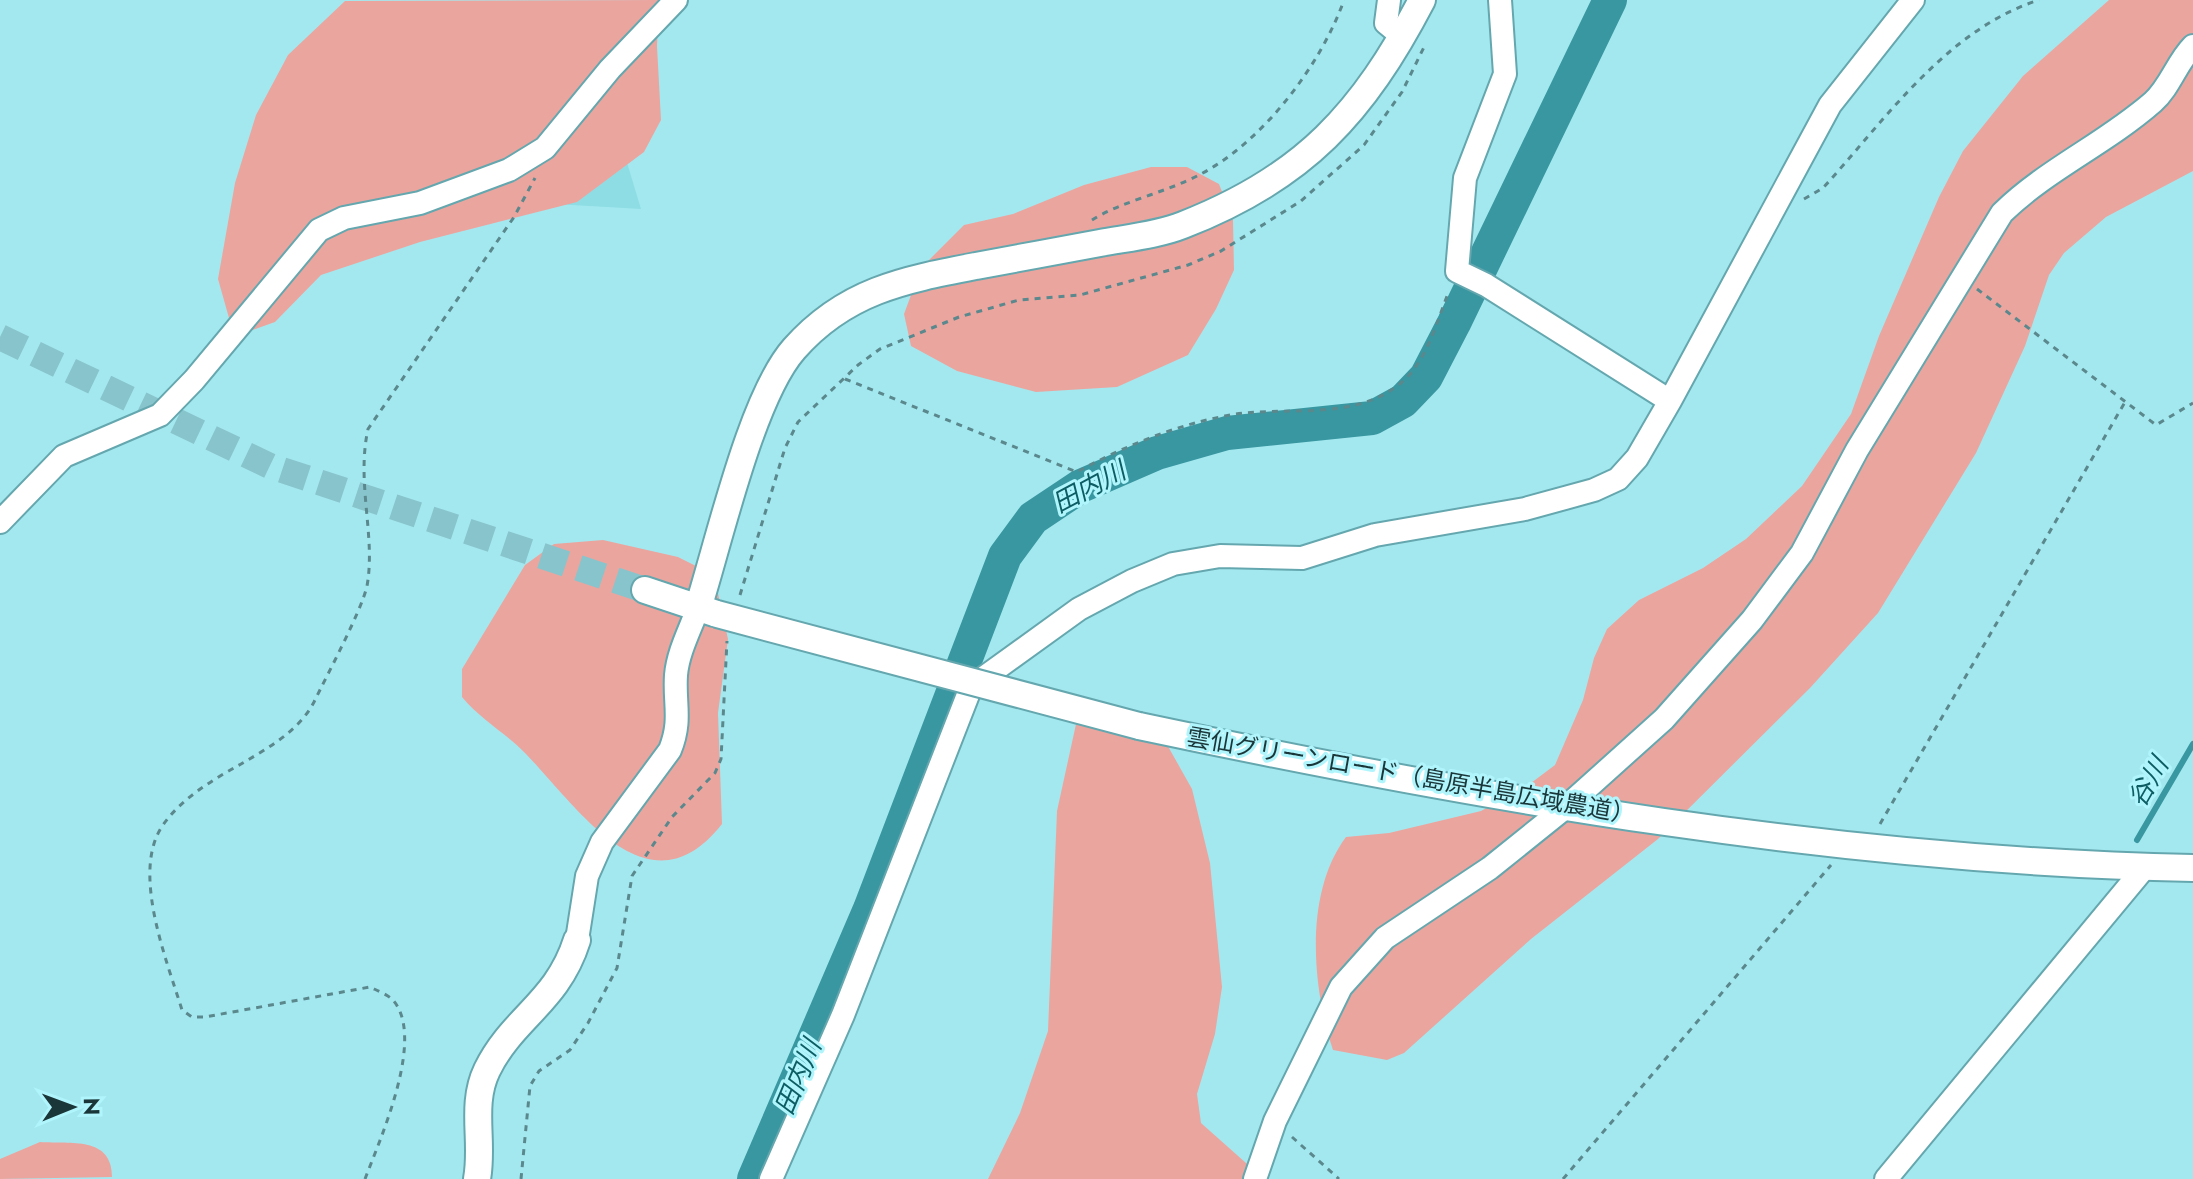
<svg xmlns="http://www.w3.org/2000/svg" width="2193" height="1179" font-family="Jost,'Noto Sans JP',sans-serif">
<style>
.built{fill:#8edde5}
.green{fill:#eba59f}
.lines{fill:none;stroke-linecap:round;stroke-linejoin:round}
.stream{stroke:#3897a1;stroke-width:6}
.river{stroke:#3897a1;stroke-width:34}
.tertiary-tunnel{stroke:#88c4cb;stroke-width:26;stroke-dasharray:26 13;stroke-linecap:butt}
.minor-casing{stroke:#65a7ae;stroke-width:26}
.tertiary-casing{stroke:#65a7ae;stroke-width:30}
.path{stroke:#5a888d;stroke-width:3;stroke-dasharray:6 6;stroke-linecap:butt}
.minor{stroke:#fff;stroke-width:22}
.tertiary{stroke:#fff;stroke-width:26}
.tertiary-bridge-casing{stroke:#65a7ae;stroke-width:30;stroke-linecap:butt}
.tertiary-bridge{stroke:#fff;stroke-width:26}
.labels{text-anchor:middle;stroke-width:6;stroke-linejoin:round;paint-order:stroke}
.street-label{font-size:24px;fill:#1a3639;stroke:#b1f5fc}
.water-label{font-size:26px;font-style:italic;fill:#0d5d64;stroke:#b1f5fc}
</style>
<rect width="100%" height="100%" fill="#a4e8ef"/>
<!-- built -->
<path class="built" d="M 622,146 L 641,209 L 554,204 Z"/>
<!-- green -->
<path class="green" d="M 659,0 L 657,46 L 661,120 L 644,152 L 577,202 L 420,242 L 321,275 L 275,322 L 247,332 L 229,318 L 218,279 L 235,183 L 256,115 L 288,55 L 345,1 Z
M 2109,0 L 2193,0 L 2193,171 L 2106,217 L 2064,253 L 2049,275 L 2025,346 L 1976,453 L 1878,613 L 1810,688 L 1658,839 L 1531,939 L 1404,1053 L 1387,1060 L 1333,1050 C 1312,987 1304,893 1346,837 L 1389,833 L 1481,811 L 1527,786 L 1555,765 L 1583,700 L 1594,658 L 1607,629 L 1639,600 L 1703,568 L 1746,539 L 1802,486 L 1851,414 L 1879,336 L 1939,197 L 1963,151 L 2023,76 Z
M 1151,167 L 1187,167 L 1219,184 L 1233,220 L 1234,270 L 1216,309 L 1188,355 L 1117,387 L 1036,392 L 957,371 L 911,346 L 904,314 L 921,268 L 964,225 L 1013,214 L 1084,185 Z
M 603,540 L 678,557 L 714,575 L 728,639 L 718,713 L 722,824 C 649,917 579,809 526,754 C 506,733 481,720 462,697 L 462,669 L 525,565 L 554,544 Z
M 1121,707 L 1156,725 L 1192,789 L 1210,863 L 1222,987 L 1215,1034 L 1197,1094 L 1201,1123 L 1264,1179 L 988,1179 L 1020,1113 L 1048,1031 L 1057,811 L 1078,715 L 1096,708 Z
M 40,1142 C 71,1144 112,1136 112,1177 L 0,1179 L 0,1159 Z"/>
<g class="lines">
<!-- stream -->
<path class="stream" d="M 2137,840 L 2193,744"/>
<!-- river -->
<path class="river" d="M 754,1179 L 870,909 L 1005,556 L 1033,518 L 1081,486 L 1157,453 L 1227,433 L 1372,418 L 1403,401 L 1426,377 L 1454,323 L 1610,0"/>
<!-- tertiary-tunnel -->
<path class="tertiary-tunnel" d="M 0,337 L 270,466 L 645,590"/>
<defs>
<path id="minor" d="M 1389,0 L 1386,23 L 1403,37
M 1500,0 L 1505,74 L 1465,178 L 1457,271 L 1486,285 L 1670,401
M 0,522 L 64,456 L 160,415 L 194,380 L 319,230 L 344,218 L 420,203 L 509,170 L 545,148 L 610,69 L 676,0
M 577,940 L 587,876 L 602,842 L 670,750 C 682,720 674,704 676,675 C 678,652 690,630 698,608
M 771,1179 L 843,1015 L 971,687 L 1079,609 L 1132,581 L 1173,564 L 1220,556 L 1302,558 L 1375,535 L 1525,509 L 1594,490 L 1618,479 L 1637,458 L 1670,401 L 1830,105 L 1913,0
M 1255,1179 L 1275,1121 L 1341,987 L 1385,938 L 1490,868 L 1566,807 L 1664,719 L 1752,620 L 1802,553 L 1857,450 L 2002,213 C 2047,169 2105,144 2153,102 C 2170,87 2177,62 2193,46
M 1886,1179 L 2145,867"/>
<path id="tertiary" d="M 645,590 L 714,613
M 698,608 C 719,542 751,398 794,349 C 845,291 903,280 976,266 C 1017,258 1059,251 1100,243 C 1127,238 1158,235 1183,225 C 1304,178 1363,113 1422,0
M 1139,726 C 1483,799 1841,861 2193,868
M 477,1179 C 484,1142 470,1105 487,1070 C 513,1017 557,1003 577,940"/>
</defs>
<!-- minor casing -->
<use href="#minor" class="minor-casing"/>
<!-- tertiary casing -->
<use href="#tertiary" class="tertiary-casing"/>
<!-- path -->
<path class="path" d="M 1804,199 L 1823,188 C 1885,120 1947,29 2039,0
M 1092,220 C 1120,202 1167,192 1199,175 C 1262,143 1321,65 1344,0
M 1977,289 L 2156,425 L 2193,403
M 845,379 L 1077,472 C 1123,447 1173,426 1225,416 C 1283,404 1353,424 1402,382 C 1427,361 1437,321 1449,291
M 740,595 L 785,448 L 798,422 L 858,365 L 880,349 L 959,317 L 1019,300 L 1080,295 L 1188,265 L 1221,251 L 1301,201 L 1364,145 L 1402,92 L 1426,43
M 1880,824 L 2125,402
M 1292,1137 L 1339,1179
M 365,1179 C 380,1139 427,1036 392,999 C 386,994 376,990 370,987 L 205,1017 L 192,1017 L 182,1010 C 167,961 132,875 161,828 C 179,800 212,780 241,764 C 268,748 299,731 314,702 C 327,675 361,612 367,586 C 376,536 356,484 368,429 L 514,217 L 535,178
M 521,1179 L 530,1086 L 539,1071 L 570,1050 L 588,1023 L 617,968 L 632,876 L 672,817 L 715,773 L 721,759 L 727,641
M 1563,1179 L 1831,865"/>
<!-- minor -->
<use href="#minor" class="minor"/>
<!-- tertiary -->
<use href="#tertiary" class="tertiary"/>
<defs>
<path id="tertiary-bridge" d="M 717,614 L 1139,726"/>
</defs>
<!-- tertiary-bridge casing -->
<use href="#tertiary-bridge" class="tertiary-bridge-casing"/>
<!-- tertiary-bridge -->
<use href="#tertiary-bridge" class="tertiary-bridge"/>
</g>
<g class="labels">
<!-- street labels -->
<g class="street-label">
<text transform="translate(1411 776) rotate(10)" y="8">雲仙グリーンロード（島原半島広域農道）</text>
</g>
<!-- water labels -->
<g class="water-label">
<text transform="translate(1089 487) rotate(-28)" y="9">田内川</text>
<text transform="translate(2148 782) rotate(-60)" y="9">谷川</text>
<text transform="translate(798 1077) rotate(-67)" y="9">田内川</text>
</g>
</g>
<!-- north arrow -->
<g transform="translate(72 1107) rotate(89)" stroke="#b1f5fc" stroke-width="6" paint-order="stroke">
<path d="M0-6L14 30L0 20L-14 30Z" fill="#1a3639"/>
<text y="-12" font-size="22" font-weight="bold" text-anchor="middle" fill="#1a3639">N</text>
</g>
</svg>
